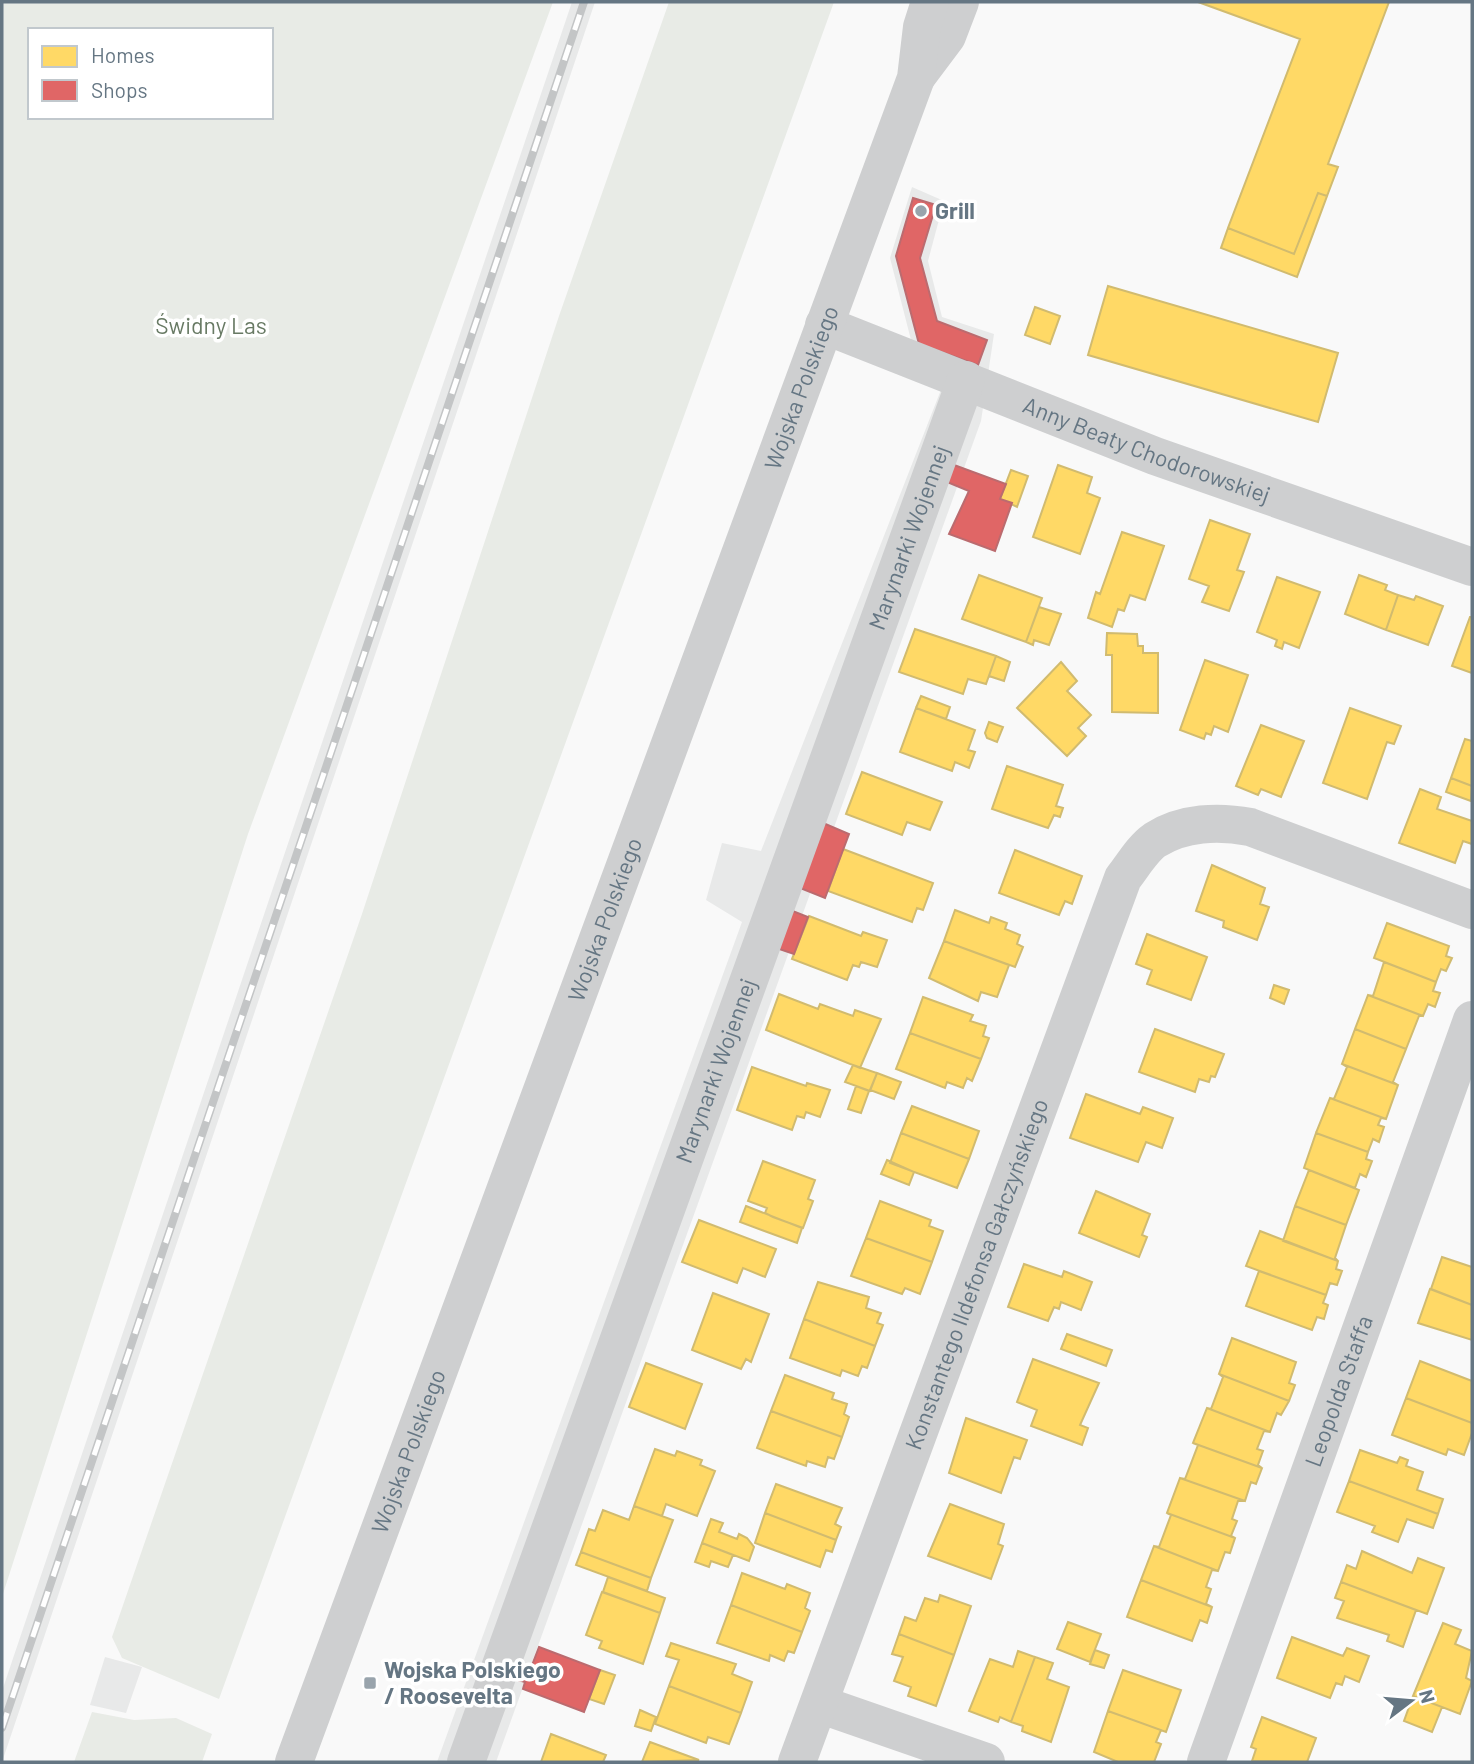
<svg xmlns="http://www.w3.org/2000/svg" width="1474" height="1764" font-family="Barlow,sans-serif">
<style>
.built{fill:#e8e9e9}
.green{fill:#e8ebe6;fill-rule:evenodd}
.homes{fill:#ffd966;stroke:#d1bb6f;stroke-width:2}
.shops{fill:#e06666;stroke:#bb6b6f;stroke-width:2}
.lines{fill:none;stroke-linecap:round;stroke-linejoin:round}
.minor{stroke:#cecfd0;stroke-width:38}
.rail-casing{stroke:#c3c5c6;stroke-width:8}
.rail{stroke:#fff;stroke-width:5;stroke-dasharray:16;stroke-linecap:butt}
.poi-dot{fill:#99a4ac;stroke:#fff;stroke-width:2.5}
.labels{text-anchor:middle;stroke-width:7;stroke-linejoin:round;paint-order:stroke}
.poi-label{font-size:23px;font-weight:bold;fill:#657683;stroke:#fff;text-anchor:start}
.park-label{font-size:23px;fill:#687a64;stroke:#fff}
.street-label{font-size:23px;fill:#657683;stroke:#fff}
</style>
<rect width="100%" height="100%" fill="#f9f9f9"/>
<!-- built -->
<path class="built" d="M 572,2 L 595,2 L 2,1762 L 2,1691 Z
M 912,187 L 944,201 L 928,261 L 942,317 L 994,334 L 981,421 L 496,1762 L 437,1762 L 742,922 L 706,900 L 722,843 L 761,851 L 953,359 L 911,340 L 890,258 Z
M 105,1657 L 142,1667 L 126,1713 L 90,1705 Z"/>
<!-- green -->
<path class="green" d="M 2,2 L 553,2 L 248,834 L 2,1597 ZM 30,30 L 271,30 L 271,117 L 30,117 Z
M 669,2 L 834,2 L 219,1699 L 122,1658 L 112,1637 L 362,914 L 559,316 Z
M 92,1712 L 134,1720 L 176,1718 L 212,1734 L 202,1762 L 74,1762 Z"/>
<!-- homes -->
<path class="homes" d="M 1198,2 L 1389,2 L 1328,164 L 1338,167 L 1327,196 L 1318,193 L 1294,254 L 1228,228 L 1300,39 Z
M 1318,193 L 1327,196 L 1297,277 L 1221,248 L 1228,228 L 1294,254 Z
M 1108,286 L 1338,353 L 1318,422 L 1088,355 Z
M 1035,307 L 1060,316 L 1050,344 L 1025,335 Z
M 1058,465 L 1092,477 L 1087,493 L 1100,498 L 1080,554 L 1033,537 Z
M 1011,470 L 1028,476 L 1017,507 L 1000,499 Z
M 1210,520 L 1250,534 L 1237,570 L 1244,572 L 1229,611 L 1202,602 L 1209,586 L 1189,579 Z
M 1122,532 L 1164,546 L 1145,600 L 1130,595 L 1124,611 L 1118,609 L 1112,627 L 1088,618 L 1096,592 L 1100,594 Z
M 979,575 L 1042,598 L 1026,642 L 962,619 Z
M 1359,575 L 1387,585 L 1385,590 L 1398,595 L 1386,630 L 1345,614 Z
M 1277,577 L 1320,592 L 1299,648 L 1284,642 L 1282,649 L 1275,646 L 1277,640 L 1257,632 Z
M 1398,595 L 1414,600 L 1416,596 L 1443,606 L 1428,645 L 1386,630 Z
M 1039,607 L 1061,614 L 1049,645 L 1034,640 L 1033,645 L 1026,642 Z
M 1470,617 L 1472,617 L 1472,673 L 1452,666 Z
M 915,629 L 996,656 L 986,684 L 968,679 L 963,694 L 899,672 Z
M 1107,633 L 1137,634 L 1138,646 L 1143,646 L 1143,653 L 1158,653 L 1158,713 L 1112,712 L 1112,655 L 1106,655 Z
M 996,656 L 1010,662 L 1004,681 L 989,676 Z
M 1205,660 L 1248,675 L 1228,732 L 1214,726 L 1211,735 L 1206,733 L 1204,739 L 1180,730 Z
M 1061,662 L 1077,681 L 1067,691 L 1091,715 L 1078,728 L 1086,736 L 1067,756 L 1017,708 Z
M 921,696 L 950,707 L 946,719 L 916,708 Z
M 916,708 L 975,730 L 968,750 L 975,752 L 969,768 L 955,762 L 952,771 L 900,752 Z
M 1350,708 L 1401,726 L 1394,744 L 1387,742 L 1367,799 L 1323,783 Z
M 989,722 L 1003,727 L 997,742 L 987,738 L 985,733 Z
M 1261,725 L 1304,741 L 1281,797 L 1261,789 L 1258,795 L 1236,786 Z
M 1465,739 L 1472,741 L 1472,786 L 1451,778 Z
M 1007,766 L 1063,785 L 1056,806 L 1063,808 L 1060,817 L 1054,815 L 1048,828 L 992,809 Z
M 862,772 L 942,802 L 930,830 L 907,822 L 902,835 L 846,814 Z
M 1451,778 L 1472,786 L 1471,801 L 1446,792 Z
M 1420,789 L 1441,797 L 1437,809 L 1472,821 L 1472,844 L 1463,841 L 1455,863 L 1399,843 Z
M 843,849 L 933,883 L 923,910 L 917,908 L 912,922 L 828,891 Z
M 1015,850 L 1082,876 L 1072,904 L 1065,901 L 1059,915 L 999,893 Z
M 1212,865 L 1265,888 L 1260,904 L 1269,907 L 1257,940 L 1223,927 L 1224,921 L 1196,911 Z
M 955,910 L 989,923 L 991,917 L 1007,923 L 1005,929 L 1020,935 L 1017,944 L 1023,947 L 1015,967 L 944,941 Z
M 809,916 L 861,936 L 863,932 L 887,940 L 877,967 L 861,962 L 859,967 L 853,965 L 847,980 L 792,959 Z
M 1387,923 L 1449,946 L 1446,956 L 1452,958 L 1446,971 L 1441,969 L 1436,982 L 1374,958 Z
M 1147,934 L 1207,957 L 1191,1000 L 1147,984 L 1152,970 L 1136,964 Z
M 944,941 L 1009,965 L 997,997 L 981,992 L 978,1001 L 929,978 Z
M 1384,962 L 1436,982 L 1433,991 L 1440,993 L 1435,1007 L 1428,1004 L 1423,1016 L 1368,995 L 1373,996 Z
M 1274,985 L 1289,990 L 1284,1004 L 1270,998 Z
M 779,994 L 818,1009 L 820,1004 L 853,1016 L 855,1010 L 881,1019 L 860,1068 L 766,1030 Z
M 1368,995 L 1423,1016 L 1419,1016 L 1406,1049 L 1355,1029 Z
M 923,997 L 973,1015 L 970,1021 L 986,1026 L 983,1036 L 989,1038 L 981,1059 L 910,1033 Z
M 1155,1029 L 1224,1054 L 1215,1077 L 1211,1076 L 1209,1082 L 1199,1079 L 1195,1092 L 1139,1072 Z
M 1355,1029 L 1406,1049 L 1393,1082 L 1398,1085 L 1342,1064 Z
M 910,1033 L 981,1059 L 972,1081 L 967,1078 L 963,1088 L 947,1082 L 945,1088 L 896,1069 Z
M 1342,1064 L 1398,1085 L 1386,1119 L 1330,1098 L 1334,1099 L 1347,1067 Z
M 853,1065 L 877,1073 L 870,1091 L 845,1082 Z
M 752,1067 L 806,1086 L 807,1083 L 830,1090 L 820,1117 L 806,1112 L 804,1118 L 797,1116 L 792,1130 L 737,1110 Z
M 877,1073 L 901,1082 L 894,1099 L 870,1090 Z
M 856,1086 L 869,1091 L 861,1113 L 848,1109 Z
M 1086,1094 L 1140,1114 L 1143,1107 L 1173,1118 L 1162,1148 L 1146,1142 L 1138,1162 L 1070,1138 Z
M 1330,1098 L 1386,1119 L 1381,1118 L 1378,1125 L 1384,1127 L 1379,1142 L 1373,1139 L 1368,1152 L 1316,1133 Z
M 912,1106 L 979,1131 L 969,1159 L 901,1133 Z
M 901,1133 L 969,1159 L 957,1188 L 890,1163 Z
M 1316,1133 L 1368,1152 L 1366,1159 L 1372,1161 L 1366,1177 L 1360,1174 L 1355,1188 L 1304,1168 Z
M 887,1160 L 914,1172 L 909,1185 L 881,1174 Z
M 763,1161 L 815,1180 L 808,1199 L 813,1201 L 803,1228 L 773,1217 L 765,1213 L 767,1208 L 748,1201 Z
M 1309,1170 L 1359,1190 L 1346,1225 L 1295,1206 Z
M 1096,1191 L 1150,1214 L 1142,1235 L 1147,1237 L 1139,1257 L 1079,1233 Z
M 880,1201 L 931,1220 L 929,1226 L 943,1231 L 932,1262 L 866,1238 Z
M 746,1206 L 802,1228 L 797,1243 L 740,1222 Z
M 1295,1206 L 1346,1225 L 1335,1258 L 1338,1261 L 1283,1241 Z
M 699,1220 L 776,1249 L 765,1277 L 743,1268 L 737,1283 L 682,1262 Z
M 1260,1231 L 1338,1261 L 1336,1269 L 1342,1271 L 1337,1285 L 1330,1283 L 1326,1295 L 1246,1266 Z
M 866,1238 L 932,1262 L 920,1294 L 905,1288 L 902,1294 L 851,1276 Z
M 1442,1257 L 1472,1267 L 1472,1305 L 1431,1289 Z
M 1024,1264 L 1062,1277 L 1064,1271 L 1092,1282 L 1081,1310 L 1061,1302 L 1059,1309 L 1054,1307 L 1048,1321 L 1008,1307 Z
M 1259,1271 L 1326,1295 L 1323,1303 L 1328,1305 L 1324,1319 L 1317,1317 L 1312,1330 L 1246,1306 Z
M 818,1282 L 869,1297 L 866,1308 L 881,1313 L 877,1323 L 883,1325 L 875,1346 L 804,1319 Z
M 1430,1289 L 1472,1305 L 1472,1340 L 1418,1323 Z
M 713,1293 L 769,1314 L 751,1362 L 746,1359 L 741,1369 L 692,1350 Z
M 804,1319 L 875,1346 L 867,1368 L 862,1366 L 858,1376 L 842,1370 L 840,1376 L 790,1358 Z
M 1067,1334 L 1112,1350 L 1106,1366 L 1061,1349 Z
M 1232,1338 L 1296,1362 L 1289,1383 L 1295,1385 L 1289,1401 L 1219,1374 Z
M 1033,1359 L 1099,1383 L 1080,1425 L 1088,1428 L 1082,1445 L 1031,1426 L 1037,1410 L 1017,1402 Z
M 1420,1361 L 1472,1381 L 1472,1423 L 1406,1398 Z
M 646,1363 L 702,1384 L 685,1429 L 629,1407 Z
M 1219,1374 L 1289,1401 L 1281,1415 L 1277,1413 L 1270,1432 L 1207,1408 L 1211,1409 L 1223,1377 Z
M 785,1375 L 834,1393 L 832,1399 L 847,1404 L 844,1414 L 849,1417 L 842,1437 L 771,1411 Z
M 1406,1398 L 1472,1423 L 1472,1433 L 1464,1455 L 1448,1449 L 1446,1455 L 1392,1435 Z
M 1207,1408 L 1270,1432 L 1264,1431 L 1257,1449 L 1263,1451 L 1258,1465 L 1262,1468 L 1193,1443 Z
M 771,1411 L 842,1437 L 834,1459 L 828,1457 L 825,1467 L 807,1461 L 806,1466 L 757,1448 Z
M 966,1418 L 1027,1440 L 1020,1459 L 1014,1457 L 1001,1493 L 949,1473 Z
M 1193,1443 L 1262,1468 L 1256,1484 L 1251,1482 L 1245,1501 L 1180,1478 L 1185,1479 L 1198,1445 Z
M 655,1449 L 675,1456 L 677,1451 L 702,1460 L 700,1465 L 715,1471 L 697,1516 L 666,1504 L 662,1516 L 634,1506 Z
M 1360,1450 L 1397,1463 L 1400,1457 L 1408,1460 L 1406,1466 L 1423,1472 L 1417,1490 L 1443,1499 L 1438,1514 L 1349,1481 Z
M 1180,1478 L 1245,1501 L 1238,1501 L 1232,1519 L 1237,1521 L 1231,1536 L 1235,1538 L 1167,1513 Z
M 1349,1481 L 1438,1514 L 1433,1528 L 1407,1519 L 1398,1542 L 1372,1532 L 1375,1526 L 1337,1512 Z
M 776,1484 L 842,1508 L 835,1524 L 841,1527 L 836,1540 L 765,1513 Z
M 950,1504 L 1004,1524 L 998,1544 L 1003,1546 L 991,1579 L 928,1556 Z
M 634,1506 L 673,1520 L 651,1578 L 581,1552 L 589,1529 L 595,1531 L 603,1510 L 629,1520 Z
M 765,1513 L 836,1540 L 832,1552 L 826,1550 L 820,1567 L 755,1543 Z
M 1167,1513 L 1235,1538 L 1230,1553 L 1225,1552 L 1218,1571 L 1154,1546 L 1159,1547 L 1171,1515 Z
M 711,1519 L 723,1523 L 719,1532 L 737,1539 L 739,1534 L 747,1538 L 754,1547 L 749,1561 L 702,1543 Z
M 702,1543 L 733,1555 L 728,1567 L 711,1561 L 709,1567 L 695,1562 Z
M 1154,1546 L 1218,1571 L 1212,1570 L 1206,1587 L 1211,1589 L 1206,1604 L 1212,1607 L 1141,1580 Z
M 1362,1551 L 1412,1573 L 1418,1558 L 1444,1568 L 1427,1614 L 1341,1582 L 1347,1565 L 1356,1569 Z
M 581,1552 L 651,1578 L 647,1591 L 576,1565 Z
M 742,1573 L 785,1589 L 787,1584 L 810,1593 L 805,1608 L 810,1611 L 802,1632 L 731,1605 Z
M 608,1577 L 665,1598 L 660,1613 L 603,1592 Z
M 1141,1580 L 1212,1607 L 1207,1623 L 1200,1620 L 1192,1641 L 1127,1617 Z
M 1341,1582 L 1416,1610 L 1403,1647 L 1387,1641 L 1389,1635 L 1337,1618 L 1344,1601 L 1335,1598 Z
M 602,1592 L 660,1613 L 643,1664 L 599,1648 L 602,1641 L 586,1635 Z
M 940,1595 L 971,1606 L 954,1655 L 899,1634 L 905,1617 L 916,1621 L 925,1598 L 938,1602 Z
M 731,1605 L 802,1632 L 794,1653 L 788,1651 L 784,1661 L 770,1655 L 769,1661 L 717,1643 Z
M 1068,1622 L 1101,1634 L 1090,1662 L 1057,1649 Z
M 1443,1623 L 1461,1630 L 1455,1644 L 1472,1651 L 1466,1678 L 1472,1681 L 1460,1714 L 1413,1696 Z
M 899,1634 L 954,1655 L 936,1706 L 908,1696 L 911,1687 L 894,1681 L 903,1657 L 892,1654 Z
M 1292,1637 L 1343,1656 L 1347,1648 L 1369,1656 L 1359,1682 L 1345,1676 L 1342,1685 L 1336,1683 L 1330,1698 L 1277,1678 Z
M 671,1643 L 736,1664 L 732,1674 L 752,1682 L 741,1713 L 669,1686 L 679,1660 L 666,1656 Z
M 1095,1650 L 1109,1655 L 1104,1668 L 1090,1664 Z
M 1018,1651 L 1035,1657 L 1011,1722 L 1000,1717 L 998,1722 L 969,1711 L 990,1659 L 1013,1667 Z
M 1035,1657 L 1053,1663 L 1047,1679 L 1069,1687 L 1051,1742 L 1022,1731 L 1023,1726 L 1011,1722 Z
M 600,1670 L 615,1675 L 604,1704 L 589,1699 Z
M 1123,1670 L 1181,1690 L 1166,1732 L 1108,1711 Z
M 669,1686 L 741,1713 L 729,1744 L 708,1737 L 706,1743 L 655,1724 Z
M 1413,1696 L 1442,1707 L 1432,1732 L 1404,1721 Z
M 640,1710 L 656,1717 L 651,1731 L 635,1726 Z
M 1108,1711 L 1161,1730 L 1156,1742 L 1161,1744 L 1154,1762 L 1118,1762 L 1094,1752 Z
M 1262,1717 L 1316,1738 L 1307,1762 L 1252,1761 L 1256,1749 L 1251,1747 Z
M 551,1734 L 606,1755 L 603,1762 L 541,1762 Z
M 650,1742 L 669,1749 L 699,1760 L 642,1762 Z"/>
<!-- shops -->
<path class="shops" d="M 913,198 L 936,205 L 920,258 L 937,321 L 987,340 L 978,365 L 919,344 L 896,256 Z
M 954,465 L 1006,484 L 1000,499 L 1012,503 L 995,551 L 949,534 L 969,491 L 947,482 Z
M 823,823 L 849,834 L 825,898 L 800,888 Z
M 790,910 L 808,917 L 794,954 L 776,948 Z
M 539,1647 L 600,1670 L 584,1712 L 523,1689 L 525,1682 L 518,1680 L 521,1670 L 529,1673 Z"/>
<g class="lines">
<!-- minor -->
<g class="minor">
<path d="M 917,76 L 947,36 L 960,2"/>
<path id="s1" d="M 824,325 L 1155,456 L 1472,567"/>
<path d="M 819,1704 L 986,1762"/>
<path id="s2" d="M 294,1762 L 916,78 L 922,27 L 930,2"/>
<path id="s3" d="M 466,1762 L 966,380"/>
<path id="s4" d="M 797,1762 L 1123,878 C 1132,867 1142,849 1155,840 C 1183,822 1219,821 1250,827 L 1472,910"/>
<path id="s5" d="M 1206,1762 L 1472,1020"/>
</g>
<defs>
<path id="rail" d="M 2,1728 L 584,2"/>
</defs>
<!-- rail casing -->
<use href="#rail" class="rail-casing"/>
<!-- rail -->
<use href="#rail" class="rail"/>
</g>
<!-- markers -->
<g class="poi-dot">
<circle cx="921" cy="211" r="7"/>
<rect x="363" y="1676" width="14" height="14" rx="3.5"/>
</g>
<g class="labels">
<!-- poi labels -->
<g class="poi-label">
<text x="935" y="219">Grill</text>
<text x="384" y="1678">Wojska Polskiego<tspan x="384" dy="26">/ Roosevelta</tspan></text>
</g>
<!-- park labels -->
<g class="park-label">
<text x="211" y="334">Świdny Las</text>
</g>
<!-- street labels -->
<g class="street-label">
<text dy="8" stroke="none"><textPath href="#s2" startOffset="1465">Wojska Polskiego</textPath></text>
<text dy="8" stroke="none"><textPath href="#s1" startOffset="346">Anny Beaty Chodorowskiej</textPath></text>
<text dy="8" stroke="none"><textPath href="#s3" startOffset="1302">Marynarki Wojennej</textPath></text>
<text dy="8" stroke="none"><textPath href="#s2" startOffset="898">Wojska Polskiego</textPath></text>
<text dy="8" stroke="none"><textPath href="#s3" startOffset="735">Marynarki Wojennej</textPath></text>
<text dy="8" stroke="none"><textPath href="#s4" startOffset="520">Konstantego Ildefonsa Gałczyńskiego</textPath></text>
<text dy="8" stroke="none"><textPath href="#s5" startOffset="394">Leopolda Staffa</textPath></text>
<text dy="8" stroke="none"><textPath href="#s2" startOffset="331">Wojska Polskiego</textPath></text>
</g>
</g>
<!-- border -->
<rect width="1474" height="1764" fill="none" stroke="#657683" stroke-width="7"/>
<!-- legend -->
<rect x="28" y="28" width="245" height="91" fill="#ffffff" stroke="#c1c8cd" stroke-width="2"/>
<rect x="42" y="46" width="35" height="21" fill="#ffd966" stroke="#c1c8cd" stroke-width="2"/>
<text x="91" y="63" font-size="21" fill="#657683">Homes</text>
<rect x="42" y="80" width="35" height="21" fill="#e06666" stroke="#c1c8cd" stroke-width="2"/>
<text x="91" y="98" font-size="21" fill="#657683">Shops</text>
<!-- north arrow -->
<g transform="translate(1411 1701) rotate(74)" stroke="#ffffff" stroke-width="5" paint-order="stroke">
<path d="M0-5L12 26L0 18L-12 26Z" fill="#657683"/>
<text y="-10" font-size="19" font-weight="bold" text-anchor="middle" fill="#657683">N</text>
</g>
</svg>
